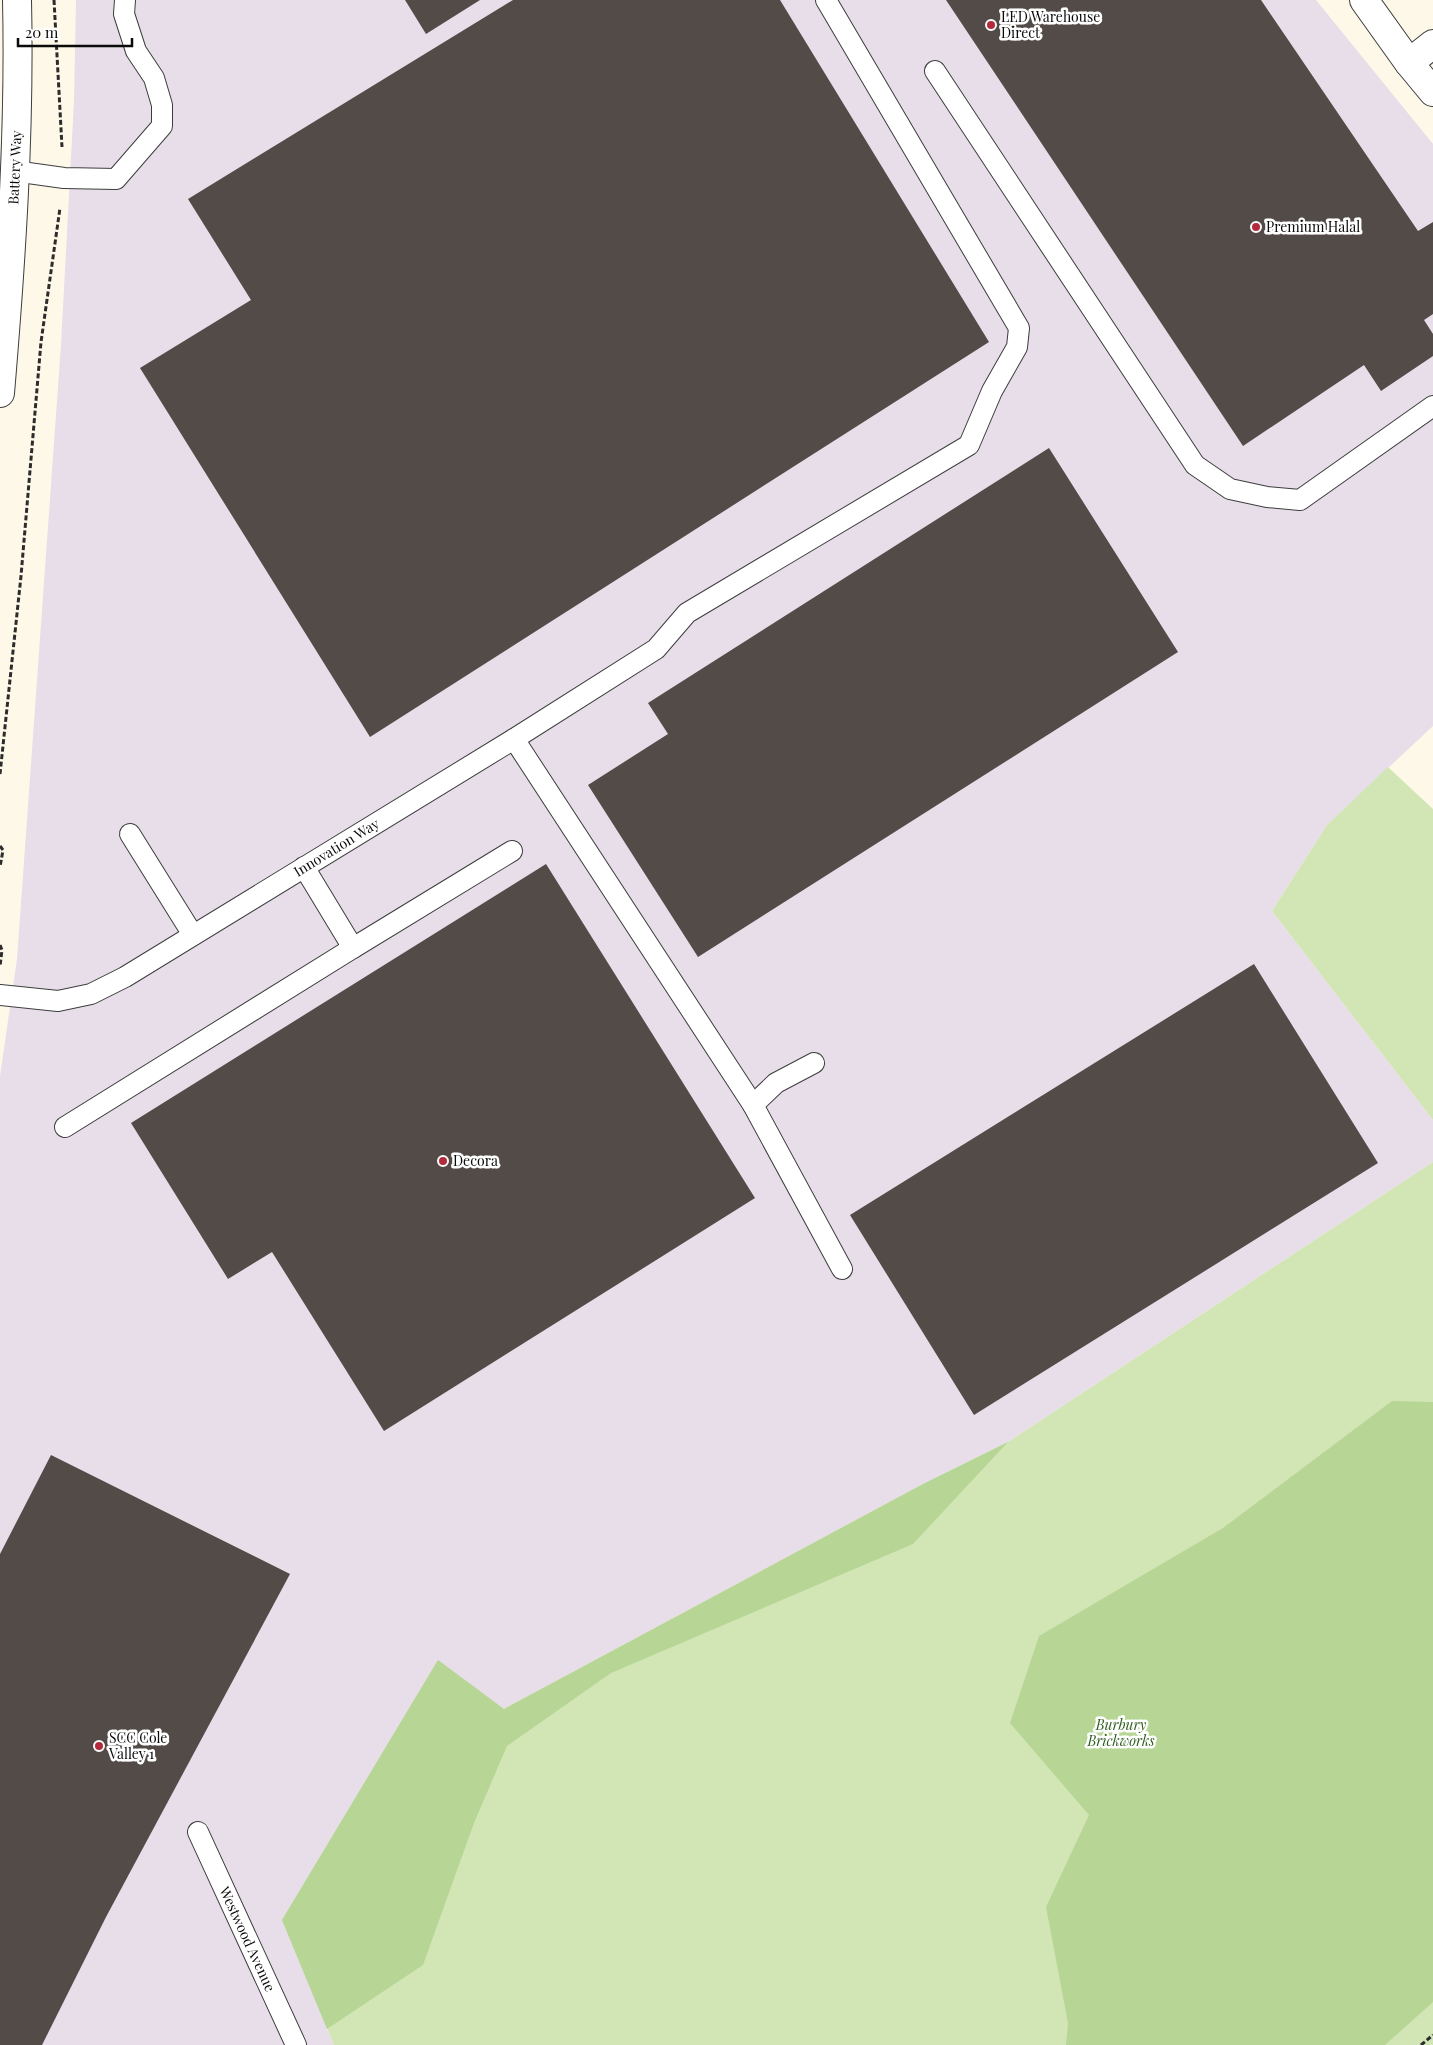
<svg xmlns="http://www.w3.org/2000/svg" width="1433" height="2045" font-family="'Playfair Display',serif">
<style>
.industrial{fill:#e7dee9}
.green{fill:#d2e6b5}
.forest{fill:#b7d595}
.building{fill:#524b47}
.lines{fill:none;stroke-linecap:round;stroke-linejoin:round}
.service-casing{stroke:#3d3d3d;stroke-width:22}
.minor-casing{stroke:#3d3d3d;stroke-width:30}
.tertiary-casing{stroke:#3d3d3d;stroke-width:30}
.path{stroke:#2c2c2c;stroke-width:3;stroke-dasharray:5 2.5;stroke-linecap:butt}
.service{stroke:#fff;stroke-width:20}
.minor{stroke:#fff;stroke-width:28}
.tertiary{stroke:#fff;stroke-width:28}
.poi-dot{fill:#b22a3b;stroke:#fff;stroke-width:2}
.labels{text-anchor:middle;stroke-width:5;stroke-linejoin:round;paint-order:stroke}
.poi-label{font-size:14px;fill:#0a0a0a;stroke:#fff;text-anchor:start}
.street-label{font-size:14px;fill:#0a0a0a;stroke:#fff}
.park-label{font-size:14px;font-style:italic;fill:#305e1f;stroke:#fff}
</style>
<rect width="100%" height="100%" fill="#fef8e9"/>
<!-- industrial -->
<path class="industrial" d="M 76,0 L 1316,0 L 1433,144 L 1433,726 L 1327,825 L 1272,911 L 1433,1120 L 1433,1162 L 1008,1442 L 923,1484 L 504,1709 L 438,1661 L 327,2029 L 334,2045 L 0,2045 L 0,1076 L 17,959 L 61,345 L 74,101 Z"/>
<!-- green -->
<path class="green" d="M 1388,767 L 1433,809 L 1433,1120 L 1272,911 L 1327,825 Z
M 1433,1162 L 1433,2045 L 334,2045 L 282,1920 L 438,1660 L 504,1709 L 923,1484 L 1008,1442 Z"/>
<!-- forest -->
<path class="forest" d="M 1392,1401 L 1433,1402 L 1433,2002 L 1385,2045 L 1066,2045 L 1068,2023 L 1046,1907 L 1089,1815 L 1010,1723 L 1039,1636 L 1223,1528 Z
M 1008,1442 L 913,1544 L 611,1673 L 507,1746 L 474,1823 L 423,1965 L 327,2029 L 282,1920 L 438,1660 L 504,1709 L 923,1484 Z"/>
<!-- building -->
<path class="building" d="M 405,0 L 480,0 L 426,34 Z
M 513,0 L 780,0 L 989,342 L 370,737 L 140,368 L 251,300 L 188,199 Z
M 946,0 L 1261,0 L 1418,231 L 1433,222 L 1433,314 L 1424,320 L 1433,334 L 1433,356 L 1381,391 L 1364,365 L 1243,446 Z
M 1049,448 L 1178,652 L 698,957 L 588,785 L 668,734 L 648,703 Z
M 546,864 L 755,1198 L 384,1431 L 272,1252 L 228,1279 L 131,1123 Z
M 1254,964 L 1378,1163 L 974,1415 L 850,1215 Z
M 51,1455 L 290,1574 L 106,1917 L 42,2045 L 0,2045 L 0,1554 Z"/>
<g class="lines">
<defs>
<g id="service">
<path d="M 935,71 L 1195,465 L 1230,489 L 1267,497 L 1300,500 L 1433,406"/>
<path d="M 14,171 L 64,178 L 116,179 L 162,126 L 162,105 L 154,78 L 136,51 L 124,14 L 125,0"/>
<path d="M 514,739 L 753,1105 L 776,1083 L 814,1063"/>
<path d="M 130,834 L 193,935"/>
<path d="M 353,948 L 512,851"/>
<path id="s1" d="M 0,995 L 58,1001 L 91,994 L 125,977 L 514,739 L 656,649 L 687,613 L 969,445 L 992,391 L 1017,347 L 1019,328 L 826,0"/>
<path d="M 753,1105 L 842,1269"/>
<path d="M 65,1127 L 353,948 L 304,867"/>
<path id="s2" d="M 198,1832 L 296,2045"/>
</g>
<path id="minor" d="M 1409,63 L 1433,44"/>
<g id="tertiary">
<path d="M 1364,0 L 1409,63 L 1433,92"/>
<path id="s3" d="M 0,393 C 11,263 20,131 17,0"/>
</g>
</defs>
<!-- service casing -->
<use href="#service" class="service-casing"/>
<!-- minor casing -->
<use href="#minor" class="minor-casing"/>
<!-- tertiary casing -->
<use href="#tertiary" class="tertiary-casing"/>
<!-- path -->
<path class="path" d="M 54,0 L 62,147
M 0,774 L 21,576 L 41,342 L 60,208
M 0,846 L 3,850 L 0,867
M 0,945 L 2,950 L 0,966
M 1421,2045 L 1433,2035"/>
<!-- service -->
<use href="#service" class="service"/>
<!-- minor -->
<use href="#minor" class="minor"/>
<!-- tertiary -->
<use href="#tertiary" class="tertiary"/>
</g>
<!-- markers -->
<g class="poi-dot">
<circle cx="991" cy="25" r="5"/>
<circle cx="1256" cy="227" r="5"/>
<circle cx="443" cy="1161" r="5"/>
<circle cx="99" cy="1746" r="5"/>
</g>
<g class="labels">
<!-- poi labels -->
<g class="poi-label">
<text x="1001" y="22">LED Warehouse<tspan x="1001" dy="16">Direct</tspan></text>
<text x="1266" y="232">Premium Halal</text>
<text x="453" y="1166">Decora</text>
<text x="109" y="1743">SCC Cole<tspan x="109" dy="16">Valley 1</tspan></text>
</g>
<!-- street labels -->
<g class="street-label">
<text dy="5" stroke="none"><textPath href="#s3" startOffset="226">Battery Way</textPath></text>
<text dy="5" stroke="none"><textPath href="#s1" startOffset="378">Innovation Way</textPath></text>
<text dy="5" stroke="none"><textPath href="#s2" startOffset="118">Westwood Avenue</textPath></text>
</g>
<!-- park labels -->
<g class="park-label">
<text x="1121" y="1730">Burbury<tspan x="1121" dy="16">Brickworks</tspan></text>
</g>
</g>
<!-- scale -->
<path d="M18 38v8h114v-8" fill="none" stroke="#0a0a0a" stroke-width="2.5"/>
<text x="25" y="38" font-size="15" fill="#0a0a0a" stroke="#ffffff" stroke-width="4" paint-order="stroke">20 m</text>
</svg>
